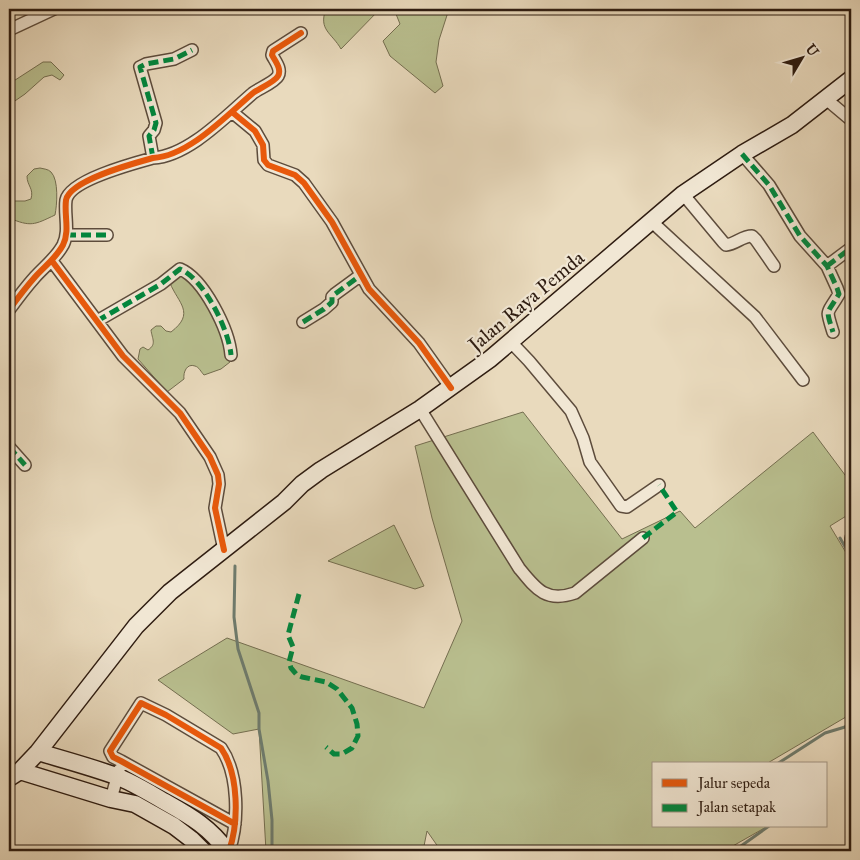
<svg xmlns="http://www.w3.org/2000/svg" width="860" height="860" font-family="'IM FELL Great Primer',serif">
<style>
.green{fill:#b9bf8f;stroke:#746e50}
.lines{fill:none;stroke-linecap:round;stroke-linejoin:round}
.stream{stroke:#6e7b6d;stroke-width:3}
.street-casing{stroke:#5d4c3c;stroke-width:14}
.secondary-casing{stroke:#2e1c11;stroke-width:19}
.street{stroke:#f1e7d4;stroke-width:11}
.secondary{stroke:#f1e7d4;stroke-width:16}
.quiet{stroke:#00873e;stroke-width:5;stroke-dasharray:10 5;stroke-linecap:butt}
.cycleway-casing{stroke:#f1e7d4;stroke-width:9}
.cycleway{stroke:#e8590c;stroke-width:6}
.labels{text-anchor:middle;stroke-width:4.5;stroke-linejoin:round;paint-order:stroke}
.street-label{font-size:20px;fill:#2e1c11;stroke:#f1e7d4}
</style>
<rect width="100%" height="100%" fill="#e9dabd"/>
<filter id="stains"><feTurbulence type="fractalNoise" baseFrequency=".004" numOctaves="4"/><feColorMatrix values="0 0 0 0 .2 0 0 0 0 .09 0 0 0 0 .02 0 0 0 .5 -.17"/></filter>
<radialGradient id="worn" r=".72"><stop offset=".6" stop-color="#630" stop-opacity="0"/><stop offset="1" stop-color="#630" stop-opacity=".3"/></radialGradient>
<!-- green -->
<path class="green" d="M 326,9 L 380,9 L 341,49 C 332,33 318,30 326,9 Z
M 394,9 L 449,9 L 439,40 L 436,62 L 443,86 L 435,93 L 390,56 L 383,41 L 400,24 Z
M 43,62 L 51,62 L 64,75 L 60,80 L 52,75 L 44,77 L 25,94 L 9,105 L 9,84 Z
M 40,168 C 44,169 48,169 51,172 C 59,180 57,205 55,215 C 34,225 31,227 9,218 L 9,201 L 25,201 L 31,199 C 34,188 27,186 27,176 L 34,169 Z
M 177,271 L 197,285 L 229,340 L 230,362 L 221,369 L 204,375 C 201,372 199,367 195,366 C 187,363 183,372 184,379 L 167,392 L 138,359 L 140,349 L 143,347 L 148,350 C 157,344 152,339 151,330 L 156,326 L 161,326 L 166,331 L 171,332 C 196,313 178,303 170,283 Z
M 523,412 L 622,539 L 680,511 L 695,528 L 813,432 L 851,483 L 851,513 L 830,526 L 851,561 L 851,714 L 766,764 L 654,764 L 654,826 L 768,826 L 724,851 L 441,851 L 427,831 L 423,851 L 266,851 L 259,729 L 233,734 L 158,680 L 227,638 L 424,708 L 462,621 L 432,518 L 415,446 Z
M 394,525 L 424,586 L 415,589 L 328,561 Z"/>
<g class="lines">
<!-- stream -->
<path class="stream" d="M 840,538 L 851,557
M 235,566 L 234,617 L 238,649 L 259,713 L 259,729 L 268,781 L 272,820 L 272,851
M 777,764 L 825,733 L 845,727 L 851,720
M 734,851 L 769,826"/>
<defs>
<path id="street" d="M 9,30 L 54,9
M 826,99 L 851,120
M 232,112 L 255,131 L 263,145 L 264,160 L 268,165 L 295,175 L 304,183 L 332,222 L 369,289 L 419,343 L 451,388
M 742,154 L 769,185 L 800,236 L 827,266 L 837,288 L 839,294 C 827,315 825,307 833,332
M 153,158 L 149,136 L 154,130 L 156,123 L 140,67 L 146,64 L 174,59 L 192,50
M 683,194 L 723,242 L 726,245 C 736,244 742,236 752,236 L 756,240 L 774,266
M 651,221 L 755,317 L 803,380
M 66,235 L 107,235
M 52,261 L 123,356 L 180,413 L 210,457 L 218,475 L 219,484 L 215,508 L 224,550
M 827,266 L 851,248
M 9,310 C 17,299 26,287 35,277 C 45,266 56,258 63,245 C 70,231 64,215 66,200 C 70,180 135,163 153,158 C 189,156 227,115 253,93 C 258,89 275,82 278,76 C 282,69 275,61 272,55 L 273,51 L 301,33
M 97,321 L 161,284 L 180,269 C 204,279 229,330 231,355
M 303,322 L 324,309 L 332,302 L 332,297 L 335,294 L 361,275
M 510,341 L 529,361 L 571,411 L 583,438 L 590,462 L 621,506 L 627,507 L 659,485
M 420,409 L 519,568 C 536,589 546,603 575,593 L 643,538
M 9,447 L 25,465
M 851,538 L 851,543
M 111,799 L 119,770
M 229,851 C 239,822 239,774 221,748 L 166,715 L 141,703 L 110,751 L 113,757 L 121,761 L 235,824"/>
<path id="secondary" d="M 38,752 C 65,760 91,767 116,776 C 134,783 151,794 167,803 C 192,817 210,828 227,851
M 20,771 L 111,799 L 135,804 L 174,826 L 191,839 L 203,851
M 9,778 L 20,771 L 38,752 L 136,626 L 170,592 L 284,502 L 302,484 L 321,470 L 420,409 L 490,359 L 683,194 L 742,154 L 792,125 L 851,79"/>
</defs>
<!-- street casing -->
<use href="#street" class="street-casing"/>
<!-- secondary casing -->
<use href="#secondary" class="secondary-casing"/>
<!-- street -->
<use href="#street" class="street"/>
<!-- secondary -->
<use href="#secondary" class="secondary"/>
<!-- quiet -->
<path class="quiet" d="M 742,154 L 769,185 L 800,236 L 827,266 L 837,288 L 839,294 C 827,315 825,307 833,332
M 153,158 L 149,136 L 154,130 L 156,123 L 140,67 L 146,64 L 174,59 L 192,50
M 66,235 L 107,235
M 827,266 L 851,248
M 97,321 L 161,284 L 180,269 C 204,279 229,330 231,355
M 303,322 L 324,309 L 332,302 L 332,297 L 335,294 L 361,275
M 9,447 L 25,465
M 643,538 L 677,512 L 659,485
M 299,594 L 288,635 L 293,647 L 289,662 L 291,668 L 297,675 L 302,677 L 326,682 L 337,689 L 352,708 L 357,724 L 358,736 L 352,748 L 342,754 L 334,754 L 326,747"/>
<defs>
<path id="cycleway" d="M 232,112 L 255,131 L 263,145 L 264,160 L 268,165 L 295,175 L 304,183 L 332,222 L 369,289 L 419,343 L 451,388
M 52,261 L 123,356 L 180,413 L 210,457 L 218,475 L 219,484 L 215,508 L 224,550
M 9,310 C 17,299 26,287 35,277 C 45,266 56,258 63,245 C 70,231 64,215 66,200 C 70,180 135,163 153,158 C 189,156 227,115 253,93 C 258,89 275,82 278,76 C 282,69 275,61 272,55 L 273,51 L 301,33
M 229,851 C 239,822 239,774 221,748 L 166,715 L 141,703 L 110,751 L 113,757 L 121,761 L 235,824"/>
</defs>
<!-- cycleway casing -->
<use href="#cycleway" class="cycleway-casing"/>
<!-- cycleway -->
<use href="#cycleway" class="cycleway"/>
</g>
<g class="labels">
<!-- street labels -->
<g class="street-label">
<text transform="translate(526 301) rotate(-40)" y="7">Jalan Raya Pemda</text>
</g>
</g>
<!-- margin -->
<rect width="860" height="860" fill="none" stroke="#e9dabd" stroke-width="30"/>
<rect x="10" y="10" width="840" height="840" fill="none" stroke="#2e1c11" stroke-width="2.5"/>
<rect x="15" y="15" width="830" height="830" fill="none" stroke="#2e1c11"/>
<!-- legend -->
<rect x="652" y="762" width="175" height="65" fill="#f1e7d4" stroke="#a39686"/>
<rect x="662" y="779" width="25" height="8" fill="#e8590c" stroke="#a39686"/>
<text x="698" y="788" font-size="15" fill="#2e1c11">Jalur sepeda</text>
<rect x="662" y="804" width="25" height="8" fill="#00873e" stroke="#a39686"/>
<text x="698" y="812" font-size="15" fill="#2e1c11">Jalan setapak</text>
<!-- north arrow -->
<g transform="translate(802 58) rotate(52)" stroke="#f1e7d4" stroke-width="4" paint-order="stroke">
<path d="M0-4L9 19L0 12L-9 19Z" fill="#2e1c11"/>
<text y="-8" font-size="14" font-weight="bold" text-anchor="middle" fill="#2e1c11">U</text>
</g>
<rect width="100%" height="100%" filter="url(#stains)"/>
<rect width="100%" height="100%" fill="url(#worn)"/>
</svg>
